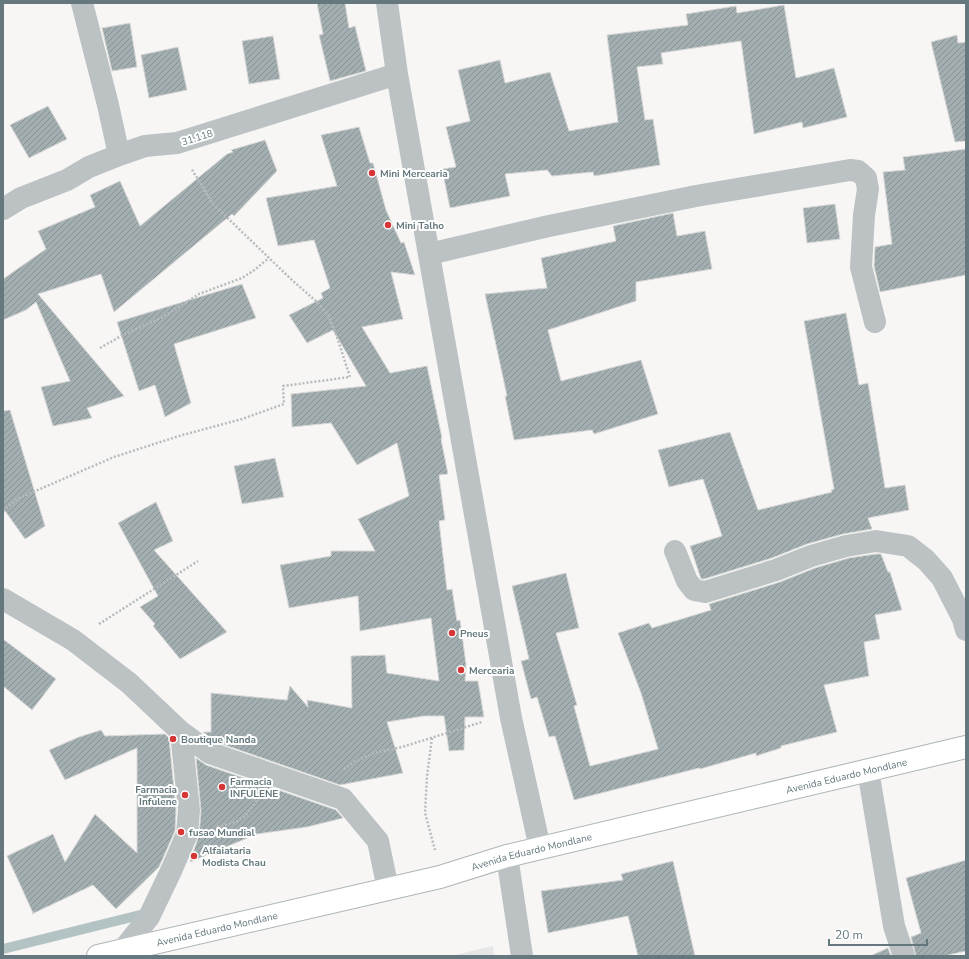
<svg xmlns="http://www.w3.org/2000/svg" width="969" height="959" font-family="'Nunito Sans',sans-serif">
<style>
.built{fill:#e5e6e5}
.lines{fill:none;stroke-linecap:round;stroke-linejoin:round}
.stream{stroke:#b3c3c3;stroke-width:10}
.building{fill:url(#building-hatch);stroke:#d8d8d7}
.major-casing{stroke:#aeb5b7;stroke-width:24}
.path{stroke:#b7bbbd;stroke-width:2.5;stroke-dasharray:2 2;stroke-linecap:butt}
.minor{stroke:#bcc2c4;stroke-width:22}
.major{stroke:#fff;stroke-width:22}
.poi-dot{fill:#d63635;stroke:#fff;stroke-width:1.5}
.labels{text-anchor:middle;stroke-width:4;stroke-linejoin:round;paint-order:stroke}
.street-label{font-size:10px;fill:#64787d;stroke:#fff}
.poi-label{font-size:10px;font-weight:bold;fill:#64787d;stroke:#fff;text-anchor:start}
</style>
<defs>
<pattern id="building-hatch" width="6" height="6" patternUnits="userSpaceOnUse"><rect width="6" height="6" fill="#a3aeb1"/><path d="M-1 1l2-2M0 6l6-6M5 7l2-2" fill="none" stroke="#889295"/></pattern>
</defs>
<rect width="100%" height="100%" fill="#f7f6f4"/>
<!-- built -->
<path class="built" d="M 493,946 L 494,956 L 451,956 Z"/>
<g class="lines">
<!-- stream -->
<path class="stream" d="M 3,949 L 144,914"/>
</g>
<!-- building -->
<path class="building" d="M 317,3 L 345,3 L 349,28 L 355,26 L 366,71 L 330,81 L 319,35 L 323,34 Z
M 784,5 L 796,78 L 834,68 L 847,117 L 803,128 L 802,122 L 754,134 L 741,41 L 661,53 L 663,64 L 637,67 L 645,120 L 653,119 L 660,165 L 594,176 L 593,172 L 552,176 L 547,170 L 505,174 L 510,196 L 450,208 L 442,169 L 456,167 L 446,127 L 470,121 L 458,70 L 500,60 L 505,83 L 550,72 L 569,131 L 618,122 L 607,35 L 688,25 L 686,14 L 736,6 L 737,13 Z
M 130,23 L 137,67 L 112,71 L 102,28 Z
M 957,35 L 958,43 L 966,42 L 966,141 L 955,142 L 931,42 Z
M 273,36 L 280,79 L 249,84 L 242,41 Z
M 178,47 L 187,90 L 149,98 L 141,55 Z
M 48,106 L 67,139 L 29,158 L 10,125 Z
M 359,127 L 370,163 L 373,163 L 386,210 L 401,243 L 404,242 L 415,275 L 391,272 L 403,319 L 362,327 L 390,373 L 427,366 L 442,438 L 441,439 L 448,474 L 439,475 L 445,520 L 439,521 L 447,590 L 452,589 L 457,621 L 460,620 L 466,664 L 465,681 L 478,681 L 484,717 L 465,717 L 464,750 L 449,751 L 444,716 L 424,716 L 387,722 L 403,773 L 340,785 L 216,742 L 203,732 L 211,732 L 211,693 L 287,700 L 290,686 L 308,707 L 307,700 L 352,708 L 351,656 L 385,655 L 387,673 L 439,681 L 431,618 L 360,631 L 358,596 L 289,608 L 280,565 L 331,556 L 331,551 L 375,551 L 358,519 L 409,496 L 397,443 L 357,465 L 331,423 L 292,427 L 291,394 L 366,386 L 333,330 L 307,343 L 289,315 L 323,298 L 321,293 L 330,288 L 314,240 L 278,246 L 266,198 L 337,186 L 321,135 Z
M 265,140 L 277,171 L 234,216 L 232,214 L 114,312 L 101,274 L 38,294 L 124,396 L 87,408 L 92,418 L 53,426 L 41,387 L 70,381 L 36,302 L 26,310 L 3,320 L 3,279 L 46,249 L 38,231 L 95,207 L 90,195 L 120,181 L 140,226 L 227,154 L 233,152 L 231,150 Z
M 966,149 L 966,275 L 880,292 L 874,266 L 875,247 L 892,244 L 883,172 L 905,170 L 903,157 Z
M 835,204 L 840,239 L 807,243 L 803,208 Z
M 673,213 L 677,236 L 705,231 L 712,269 L 636,282 L 636,301 L 548,330 L 561,381 L 641,360 L 658,414 L 594,434 L 592,430 L 514,440 L 505,396 L 507,396 L 485,294 L 547,288 L 541,258 L 616,241 L 613,226 Z
M 242,284 L 256,318 L 174,344 L 191,403 L 165,417 L 155,385 L 139,391 L 117,322 Z
M 846,313 L 859,385 L 868,383 L 885,488 L 905,485 L 909,510 L 868,518 L 872,529 L 843,534 L 807,544 L 772,558 L 704,579 L 701,579 L 690,546 L 722,536 L 703,479 L 669,487 L 658,450 L 730,432 L 758,510 L 832,492 L 831,490 L 834,489 L 804,321 Z
M 10,410 L 45,526 L 25,539 L 3,508 L 3,411 Z
M 275,458 L 284,497 L 242,504 L 234,466 Z
M 156,502 L 173,541 L 154,550 L 227,632 L 180,659 L 153,626 L 155,624 L 140,607 L 158,596 L 118,523 Z
M 876,554 L 881,554 L 888,572 L 890,572 L 902,610 L 875,615 L 880,639 L 864,642 L 869,676 L 824,685 L 837,732 L 781,746 L 781,748 L 756,756 L 756,753 L 700,769 L 699,768 L 574,800 L 555,736 L 549,737 L 537,697 L 531,699 L 521,661 L 529,659 L 512,586 L 566,573 L 579,628 L 556,633 L 577,705 L 574,706 L 590,766 L 658,749 L 641,693 L 618,633 L 649,623 L 652,628 L 711,610 L 709,604 L 780,582 L 815,568 L 849,558 Z
M 3,639 L 56,679 L 32,710 L 3,686 Z
M 101,730 L 105,736 L 165,734 L 169,738 L 176,810 L 175,831 L 159,867 L 116,909 L 93,885 L 32,914 L 33,913 L 7,856 L 53,834 L 65,862 L 95,814 L 137,853 L 137,748 L 65,780 L 49,750 L 79,737 Z
M 196,758 L 206,765 L 336,810 L 343,818 L 307,827 L 257,834 L 190,862 L 199,835 L 201,811 Z
M 966,860 L 966,951 L 944,956 L 916,956 L 911,937 L 921,933 L 906,878 Z
M 673,861 L 695,956 L 638,956 L 628,916 L 548,933 L 541,891 L 623,880 L 621,874 Z
M 888,948 L 891,956 L 870,956 Z"/>
<g class="lines">
<defs>
<g id="major">
<path id="s1" d="M 98,956 L 440,877 L 507,856 L 966,747"/>
</g>
</defs>
<!-- major casing -->
<use href="#major" class="major-casing"/>
<!-- path -->
<path class="path" d="M 100,348 L 121,336 L 163,317 L 199,294 L 242,278 L 253,271 L 269,258
M 3,511 L 17,499 L 114,457 L 179,436 L 242,419 L 284,404 L 283,386 L 350,377 L 337,337 L 328,315 L 317,302 L 293,281 L 213,204 L 191,168
M 99,624 L 198,561
M 432,738 L 427,776 L 425,813 L 435,850
M 344,769 L 354,762 L 374,753 L 402,747 L 482,722
M 217,827 C 241,821 243,821 257,800"/>
<!-- minor -->
<path class="minor" d="M 82,3 L 108,105 L 119,155
M 387,3 L 397,74 L 511,718 L 540,848
M 3,209 L 21,198 L 67,180 L 89,167 L 119,155 L 145,146 L 177,143 L 397,74
M 429,254 L 549,226 L 696,196 L 850,170 L 858,171 L 866,178 L 868,189 L 864,215 L 861,267 L 875,322
M 675,551 L 687,581 L 694,590 L 705,592 L 776,570 L 811,556 L 846,546 L 876,541 L 908,546 L 926,560 L 942,578 L 963,619 L 966,630
M 3,599 L 73,640 L 129,683 L 181,732 L 189,810 L 187,834 L 171,871 L 149,917 L 122,951
M 181,732 L 210,753 L 343,799 L 378,841 L 388,889
M 868,770 L 894,926 L 904,956
M 507,856 L 522,956"/>
<!-- major -->
<use href="#major" class="major"/>
</g>
<!-- markers -->
<g class="poi-dot">
<circle cx="372" cy="173" r="4"/>
<circle cx="388" cy="225" r="4"/>
<circle cx="452" cy="633" r="4"/>
<circle cx="461" cy="670" r="4"/>
<circle cx="173" cy="739" r="4"/>
<circle cx="222" cy="787" r="4"/>
<circle cx="185" cy="795" r="4"/>
<circle cx="181" cy="832" r="4"/>
<circle cx="194" cy="856" r="4"/>
</g>
<g class="labels">
<!-- street labels -->
<g class="street-label">
<text transform="translate(197 137) rotate(-17)" y="4">31.118</text>
<text dy="4" stroke="none"><textPath href="#s1" startOffset="770">Avenida Eduardo Mondlane</textPath></text>
<text dy="4" stroke="none"><textPath href="#s1" startOffset="446">Avenida Eduardo Mondlane</textPath></text>
<text dy="4" stroke="none"><textPath href="#s1" startOffset="122">Avenida Eduardo Mondlane</textPath></text>
</g>
<!-- poi labels -->
<g class="poi-label">
<text x="380" y="177">Mini Mercearia</text>
<text x="396" y="229">Mini Talho</text>
<text x="460" y="637">Pneus</text>
<text x="469" y="674">Mercearia</text>
<text x="181" y="743">Boutique Nanda</text>
<text x="230" y="785">Farmacia<tspan x="230" dy="12">INFULENE</tspan></text>
<text x="177" y="793" text-anchor="end">Farmacia<tspan x="177" dy="12">Infulene</tspan></text>
<text x="189" y="836">fusao Mundial</text>
<text x="202" y="854">Alfaiataria<tspan x="202" dy="12">Modista Chau</tspan></text>
</g>
</g>
<!-- border -->
<rect width="969" height="959" fill="none" stroke="#64787d" stroke-width="8"/>
<!-- scale -->
<path d="M829 939v6h98v-6" fill="none" stroke="#64787d" stroke-width="2"/>
<text x="835" y="939" font-size="12" fill="#64787d" stroke="#ffffff" stroke-width="3" paint-order="stroke">20 m</text>
</svg>
